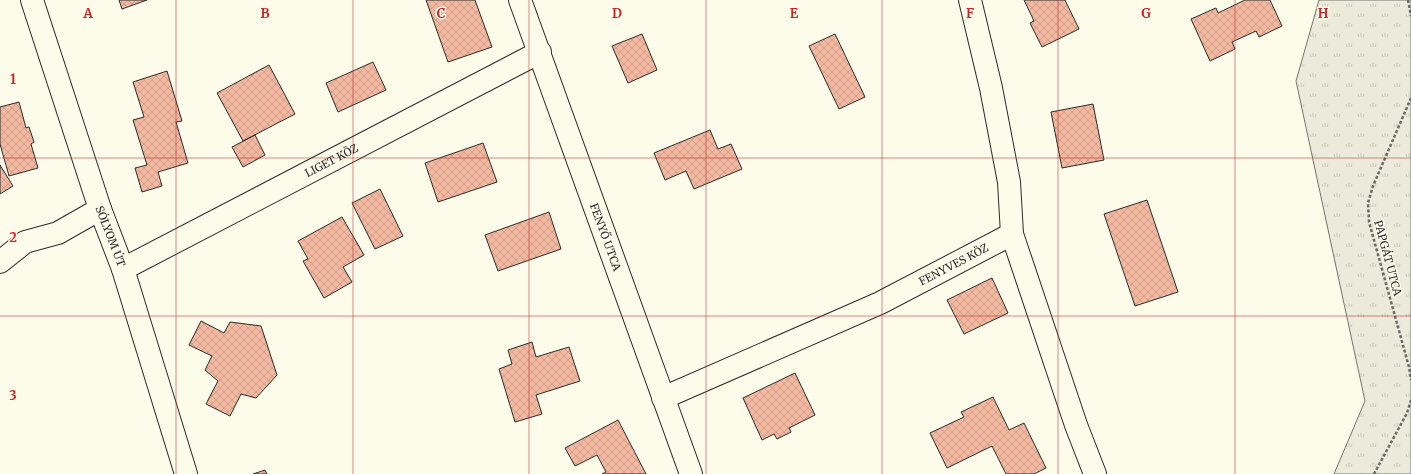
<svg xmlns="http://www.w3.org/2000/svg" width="1411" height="474" font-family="Merriweather,serif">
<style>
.grass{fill:url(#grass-tufts);stroke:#74746e}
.building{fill:url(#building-cross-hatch);stroke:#2b2b2b}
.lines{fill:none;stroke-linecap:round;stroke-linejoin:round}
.minor-casing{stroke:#2b2b2b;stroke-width:24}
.path{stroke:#6a6964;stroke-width:2.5;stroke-dasharray:3 2;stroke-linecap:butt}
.minor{stroke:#fdfbea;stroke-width:22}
.grid{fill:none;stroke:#c62828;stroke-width:1;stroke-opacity:0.55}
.labels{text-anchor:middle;stroke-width:3;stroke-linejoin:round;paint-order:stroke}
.street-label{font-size:11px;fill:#2b2b2b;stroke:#fdfbea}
.grid-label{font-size:13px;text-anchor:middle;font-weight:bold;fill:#c62828;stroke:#fdfbea;stroke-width:3;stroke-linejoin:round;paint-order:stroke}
</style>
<defs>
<pattern id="grass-tufts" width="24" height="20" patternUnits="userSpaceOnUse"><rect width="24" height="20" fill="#ecebdb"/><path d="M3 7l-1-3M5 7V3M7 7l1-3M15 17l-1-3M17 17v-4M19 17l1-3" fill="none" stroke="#cbcabc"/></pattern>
<pattern id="building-cross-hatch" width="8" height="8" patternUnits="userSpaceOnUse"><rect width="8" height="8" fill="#f2b8a0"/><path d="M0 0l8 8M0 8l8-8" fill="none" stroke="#d09e8a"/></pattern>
</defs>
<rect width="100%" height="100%" fill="#fdfbea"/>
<!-- grass -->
<path class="grass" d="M 1319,0 L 1411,0 L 1411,474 L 1334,474 L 1365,401 L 1296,81 Z"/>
<!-- building -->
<path class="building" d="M 119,0 L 147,0 L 122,9 Z
M 426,0 L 475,0 L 492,47 L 448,62 Z
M 1024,0 L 1065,0 L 1079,29 L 1042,47 L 1030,23 L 1034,21 Z
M 1245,0 L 1270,0 L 1282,26 L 1259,37 L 1256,31 L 1232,42 L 1235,49 L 1210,61 L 1191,19 L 1216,8 L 1218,13 Z
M 642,34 L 657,70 L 628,83 L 612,46 Z
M 835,34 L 865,97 L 839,109 L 809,46 Z
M 373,62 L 386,90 L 338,112 L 326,83 Z
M 269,65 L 295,114 L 243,141 L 217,93 Z
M 167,71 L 182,121 L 176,122 L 188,163 L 158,172 L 162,186 L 142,192 L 135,168 L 147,165 L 133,120 L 144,117 L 133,82 Z
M 19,102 L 26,128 L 29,127 L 34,142 L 31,144 L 38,168 L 9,176 L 0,144 L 0,107 Z
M 1093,104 L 1104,160 L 1062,168 L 1051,112 Z
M 710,130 L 718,149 L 731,144 L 742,169 L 694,189 L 686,171 L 665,180 L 654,153 Z
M 255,135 L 265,155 L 243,167 L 232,147 Z
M 483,143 L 497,182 L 438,202 L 425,163 Z
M 0,165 L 13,186 L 0,194 Z
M 380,189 L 403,236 L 375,249 L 352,203 Z
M 1147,200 L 1178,292 L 1135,306 L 1104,214 Z
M 549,212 L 561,249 L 498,271 L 485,235 Z
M 342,217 L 364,255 L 343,267 L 352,282 L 324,298 L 303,261 L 308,259 L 298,241 Z
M 992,278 L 1008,313 L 964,334 L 947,300 Z
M 201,321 L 224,333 L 230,322 L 261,326 L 277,375 L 256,398 L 241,394 L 230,416 L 206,404 L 218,381 L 205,370 L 212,356 L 189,345 Z
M 532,342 L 536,357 L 569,347 L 580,381 L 536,395 L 542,414 L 515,422 L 499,369 L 512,364 L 508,350 Z
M 795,373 L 815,415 L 789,428 L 791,432 L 777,439 L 774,434 L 762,440 L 743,398 Z
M 993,397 L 1009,430 L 1024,423 L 1046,468 L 1034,474 L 1006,474 L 992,446 L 947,468 L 930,433 L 964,417 L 961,412 Z
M 618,420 L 646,474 L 602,474 L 606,472 L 597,455 L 575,466 L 565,448 Z
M 265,470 L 267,474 L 253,474 Z"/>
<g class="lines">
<defs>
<g id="minor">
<path id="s1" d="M 32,0 L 100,209 L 123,269 L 186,474"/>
<path id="s2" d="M 520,0 L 691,474"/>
<path d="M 970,0 L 991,88 L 1009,182 L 1012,234"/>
<path d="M 0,262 L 25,242 L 58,233 L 100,209"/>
<path id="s3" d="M 123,269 L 540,52"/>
<path id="s4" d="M 663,398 L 880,303 L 1012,234 L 1076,425 L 1095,474"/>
</g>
</defs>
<!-- minor casing -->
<use href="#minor" class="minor-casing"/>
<!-- path -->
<path class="path" d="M 1408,0 L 1411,16
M 1411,98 L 1373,186 L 1368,203 L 1369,222 L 1409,367 L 1411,380
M 1374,474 L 1407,413 L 1411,400"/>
<!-- minor -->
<use href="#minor" class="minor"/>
</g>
<!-- grid -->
<path class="grid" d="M 176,0 L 176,474M 353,0 L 353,474M 529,0 L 529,474M 706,0 L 706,474M 882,0 L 882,474M 1058,0 L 1058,474M 1235,0 L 1235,474M 0,158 L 1411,158M 0,316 L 1411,316"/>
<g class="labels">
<!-- street labels -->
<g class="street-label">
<text dy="4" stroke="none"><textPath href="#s3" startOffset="235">LIGET KÖZ</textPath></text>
<text dy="4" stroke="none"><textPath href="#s1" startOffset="249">SÓLYOM ÚT</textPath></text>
<text dy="4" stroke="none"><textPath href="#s2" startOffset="252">FENYŐ UTCA</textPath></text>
<text transform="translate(1388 258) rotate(75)" y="4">PAPGÁT UTCA</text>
<text dy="4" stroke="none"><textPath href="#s4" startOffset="320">FENYVES KÖZ</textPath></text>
</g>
</g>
<g class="grid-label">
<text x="88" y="18">A</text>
<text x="265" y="18">B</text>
<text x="441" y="18">C</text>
<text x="617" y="18">D</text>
<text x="794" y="18">E</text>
<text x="970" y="18">F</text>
<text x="1146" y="18">G</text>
<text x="1323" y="18">H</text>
<text x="13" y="84">1</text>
<text x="13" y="242">2</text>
<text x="13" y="400">3</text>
</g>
</svg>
